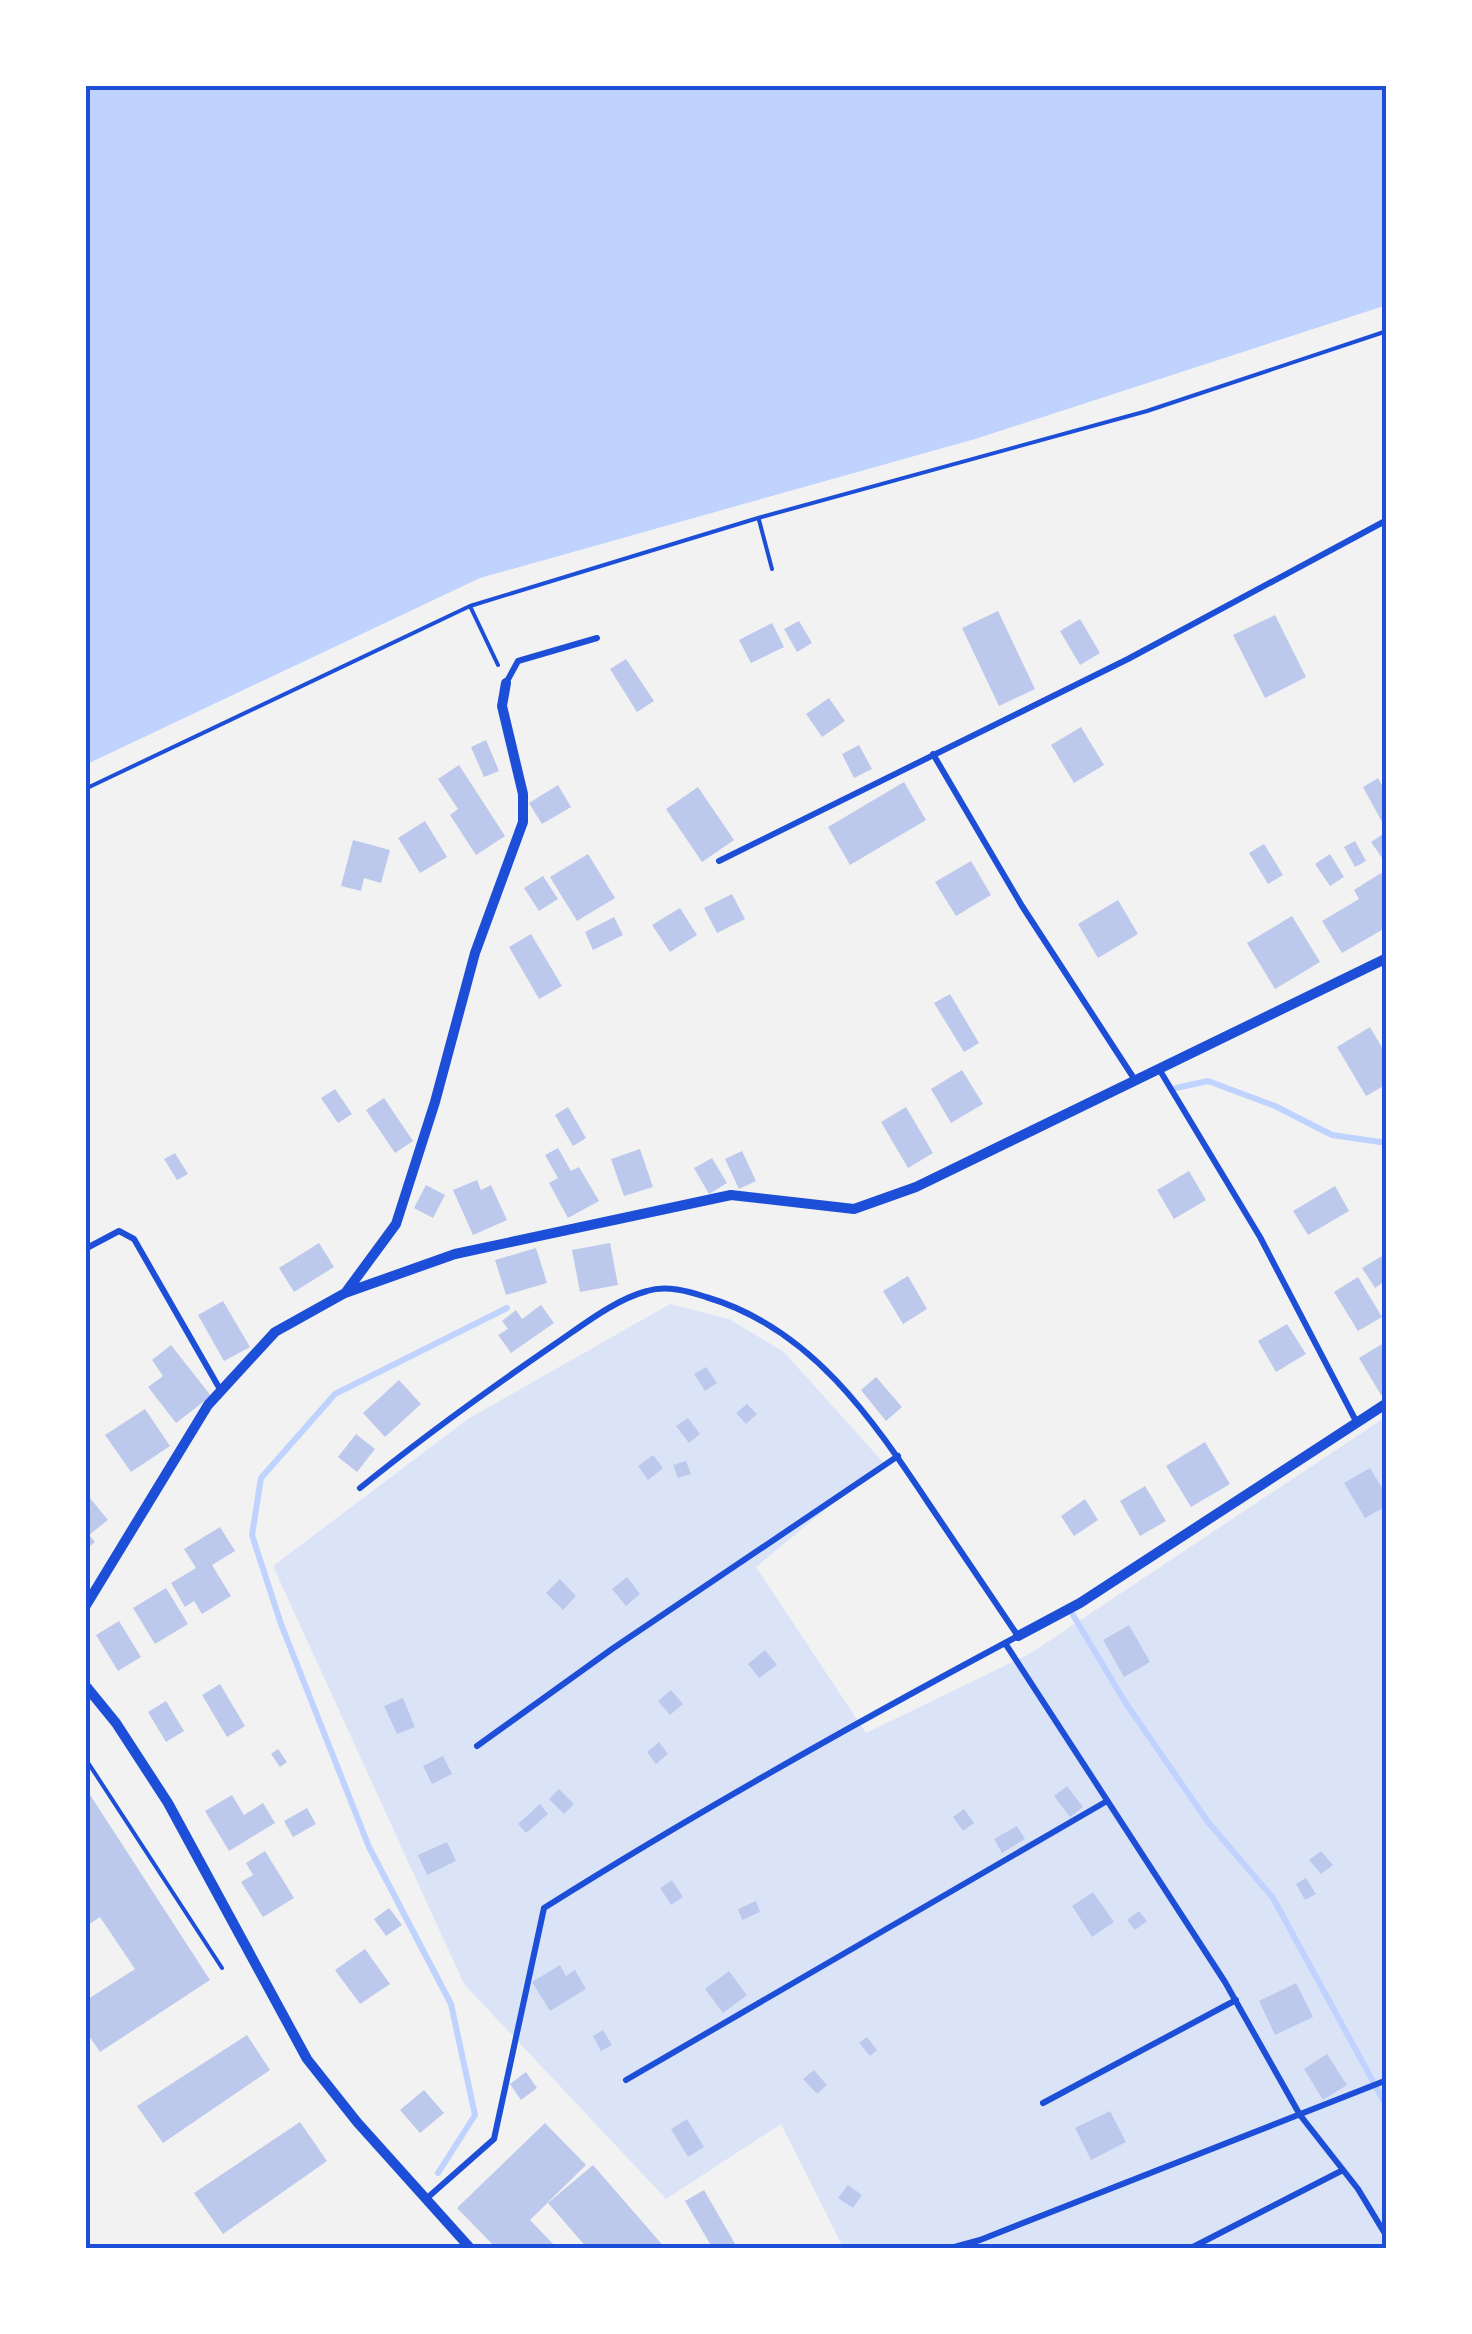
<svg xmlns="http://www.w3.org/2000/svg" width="1472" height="2334" font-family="Overpass,sans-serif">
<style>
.green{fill:#dbe4f7}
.water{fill:#bfd3fe}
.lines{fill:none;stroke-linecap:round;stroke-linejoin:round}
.stream{stroke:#bfd3fe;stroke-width:6}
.building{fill:#bdc9ec}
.path{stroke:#1d4ed8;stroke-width:4}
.service{stroke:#1d4ed8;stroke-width:6}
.minor{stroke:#1d4ed8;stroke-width:10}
.neatline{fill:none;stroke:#1d4ed8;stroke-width:4}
</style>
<rect width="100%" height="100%" fill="#f2f2f2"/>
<!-- green -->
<path class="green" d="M 670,1304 L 729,1319 L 784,1352 L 883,1462 L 756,1567 L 866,1733 L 1031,1653 L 1387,1416 L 1387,2249 L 844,2249 L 781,2124 L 666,2199 L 464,1984 L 273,1566 L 468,1419 Z"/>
<!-- water -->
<path class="water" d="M 85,85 L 1387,85 L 1387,305 L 975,439 L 480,578 L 85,765 Z"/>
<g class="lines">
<!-- stream -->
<path class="stream" d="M 1176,1088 L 1208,1081 L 1275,1106 L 1332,1135 L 1387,1143
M 1073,1615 L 1125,1702 L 1208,1822 L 1273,1898 L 1387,2107
M 438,2173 L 475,2115 L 451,2004 L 369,1847 L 281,1624 L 252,1535 L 261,1478 L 335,1394 L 507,1308"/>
</g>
<!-- building -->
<path class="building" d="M 998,611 L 1035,689 L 999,706 L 962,628 Z
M 1275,615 L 1306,677 L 1265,698 L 1233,635 Z
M 1080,619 L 1100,653 L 1080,665 L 1060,631 Z
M 799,621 L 812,643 L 797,652 L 784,629 Z
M 772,623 L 784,647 L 751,663 L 739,640 Z
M 626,659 L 654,701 L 637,712 L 610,669 Z
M 829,698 L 845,721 L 822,737 L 806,714 Z
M 1081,727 L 1104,765 L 1074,783 L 1051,745 Z
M 486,740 L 499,771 L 484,777 L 471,747 Z
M 859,745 L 872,769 L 854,778 L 842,754 Z
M 459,765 L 505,836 L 476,855 L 450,815 L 458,809 L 438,779 Z
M 1378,778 L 1387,794 L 1387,831 L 1363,787 Z
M 904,782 L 926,820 L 850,865 L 828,827 Z
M 558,785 L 571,807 L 542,824 L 529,803 Z
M 698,787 L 734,840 L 702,862 L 666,809 Z
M 425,821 L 447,857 L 420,873 L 398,838 Z
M 1383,834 L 1387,840 L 1387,865 L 1371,842 Z
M 353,840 L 390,850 L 381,883 L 364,878 L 361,891 L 341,886 Z
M 1355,841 L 1366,861 L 1355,867 L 1344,847 Z
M 1264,844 L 1283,875 L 1268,884 L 1249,853 Z
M 588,854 L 615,898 L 577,921 L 550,877 Z
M 1330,854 L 1344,877 L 1330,886 L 1315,864 Z
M 971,861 L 991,895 L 956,916 L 935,882 Z
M 1381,873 L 1387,883 L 1387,927 L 1342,953 L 1322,921 L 1359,899 L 1354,890 Z
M 543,876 L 558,899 L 539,911 L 524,888 Z
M 732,894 L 745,919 L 717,933 L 704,908 Z
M 1118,900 L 1138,934 L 1098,958 L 1078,924 Z
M 680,908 L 697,935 L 670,952 L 652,925 Z
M 1292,916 L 1320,962 L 1275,989 L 1247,943 Z
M 614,917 L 623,935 L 593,950 L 585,932 Z
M 531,934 L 562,986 L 539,999 L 509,947 Z
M 950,994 L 979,1043 L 964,1052 L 934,1003 Z
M 1370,1027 L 1387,1056 L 1387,1084 L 1366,1096 L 1337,1047 Z
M 962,1070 L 983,1104 L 951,1123 L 931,1089 Z
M 335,1089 L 352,1114 L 338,1123 L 321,1098 Z
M 384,1098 L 413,1141 L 395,1153 L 366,1110 Z
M 568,1107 L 586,1138 L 573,1146 L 555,1115 Z
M 906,1107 L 933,1153 L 908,1168 L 881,1122 Z
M 558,1148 L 571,1171 L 579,1167 L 599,1201 L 568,1218 L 549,1183 L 558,1178 L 545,1155 Z
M 640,1149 L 653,1187 L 624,1196 L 611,1159 Z
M 742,1151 L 756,1181 L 739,1189 L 725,1159 Z
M 175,1153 L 188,1174 L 177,1180 L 164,1159 Z
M 712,1158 L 727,1183 L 709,1194 L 694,1168 Z
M 1189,1171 L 1206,1200 L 1174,1219 L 1157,1190 Z
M 477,1180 L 481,1190 L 491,1185 L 507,1220 L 473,1235 L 453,1190 Z
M 426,1185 L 445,1195 L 433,1218 L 414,1208 Z
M 1335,1186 L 1349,1211 L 1308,1235 L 1293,1211 Z
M 319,1243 L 334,1267 L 294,1292 L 279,1268 Z
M 610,1243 L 618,1285 L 580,1292 L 572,1250 Z
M 536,1248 L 547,1283 L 506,1295 L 495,1260 Z
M 1387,1253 L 1387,1280 L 1375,1288 L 1362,1268 Z
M 908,1276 L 927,1309 L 903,1324 L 883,1291 Z
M 1358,1277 L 1382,1317 L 1358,1331 L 1334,1292 Z
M 223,1301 L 250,1347 L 224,1361 L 198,1315 Z
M 541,1305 L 554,1323 L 511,1353 L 498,1335 L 508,1329 L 502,1321 L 516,1310 L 522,1319 Z
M 1287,1324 L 1306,1354 L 1276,1372 L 1258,1341 Z
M 1387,1341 L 1387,1391 L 1381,1395 L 1359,1358 Z
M 171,1345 L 211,1396 L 176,1423 L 148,1387 L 163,1376 L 152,1360 Z
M 706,1367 L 717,1383 L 705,1391 L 694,1374 Z
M 876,1377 L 902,1407 L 886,1421 L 861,1390 Z
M 399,1380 L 421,1404 L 385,1437 L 363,1413 Z
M 747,1404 L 757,1414 L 746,1424 L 736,1413 Z
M 145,1409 L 170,1446 L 131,1472 L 105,1435 Z
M 688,1418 L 700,1434 L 689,1443 L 676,1426 Z
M 356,1434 L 375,1449 L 357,1472 L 338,1457 Z
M 1205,1442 L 1230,1484 L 1191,1507 L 1166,1466 Z
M 653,1455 L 663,1468 L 648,1480 L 638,1466 Z
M 686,1461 L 691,1474 L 678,1478 L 673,1465 Z
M 1370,1468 L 1387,1496 L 1387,1506 L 1365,1518 L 1344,1483 Z
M 1145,1486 L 1166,1521 L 1140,1536 L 1120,1501 Z
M 85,1492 L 108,1520 L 89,1535 L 95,1542 L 85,1550 Z
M 1085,1499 L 1098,1520 L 1074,1536 L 1061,1516 Z
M 220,1527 L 235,1551 L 212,1565 L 231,1596 L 202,1614 L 194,1601 L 185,1607 L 171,1583 L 196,1568 L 184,1549 Z
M 627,1577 L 640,1594 L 626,1606 L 612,1589 Z
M 560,1579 L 576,1596 L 563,1610 L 546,1593 Z
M 166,1588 L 188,1624 L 155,1644 L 133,1608 Z
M 119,1621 L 141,1657 L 118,1671 L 96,1635 Z
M 1129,1625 L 1150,1662 L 1124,1677 L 1103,1640 Z
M 765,1650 L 777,1665 L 759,1678 L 748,1664 Z
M 220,1684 L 245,1726 L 227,1737 L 202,1695 Z
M 671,1690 L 683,1704 L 670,1715 L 658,1701 Z
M 403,1698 L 415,1727 L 397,1734 L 384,1706 Z
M 166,1701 L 184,1731 L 166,1742 L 148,1712 Z
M 659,1742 L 668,1754 L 656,1764 L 647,1752 Z
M 278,1749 L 287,1762 L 280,1767 L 271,1754 Z
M 443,1756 L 452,1774 L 432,1784 L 423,1766 Z
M 1067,1786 L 1083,1807 L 1070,1817 L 1054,1796 Z
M 85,1787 L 210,1980 L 100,2052 L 85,2030 L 85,2001 L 135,1969 L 100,1917 L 85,1927 Z
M 559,1789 L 574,1804 L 564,1814 L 549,1799 Z
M 232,1795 L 244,1815 L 263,1803 L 275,1823 L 229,1851 L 205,1811 Z
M 540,1804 L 548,1814 L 526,1833 L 518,1824 Z
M 307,1808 L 316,1824 L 293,1837 L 284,1821 Z
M 964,1809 L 974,1823 L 963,1831 L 953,1817 Z
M 1017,1826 L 1025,1839 L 1002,1853 L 994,1839 Z
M 447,1842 L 456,1861 L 427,1875 L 418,1855 Z
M 265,1851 L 294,1898 L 263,1917 L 241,1882 L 253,1875 L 246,1863 Z
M 1321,1851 L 1333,1865 L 1321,1874 L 1309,1860 Z
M 1306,1878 L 1316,1894 L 1305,1900 L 1296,1884 Z
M 672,1880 L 683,1897 L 671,1905 L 660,1888 Z
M 1093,1892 L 1114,1922 L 1092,1937 L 1072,1906 Z
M 756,1901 L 760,1912 L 742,1920 L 738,1909 Z
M 389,1908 L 402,1925 L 386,1936 L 374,1919 Z
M 1139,1911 L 1147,1921 L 1135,1930 L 1127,1920 Z
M 365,1949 L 390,1984 L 360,2004 L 335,1970 Z
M 560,1965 L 566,1976 L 575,1970 L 586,1989 L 550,2011 L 532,1982 Z
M 729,1971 L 747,1995 L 723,2013 L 705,1989 Z
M 1296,1983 L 1313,2017 L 1275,2035 L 1259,2001 Z
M 603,2030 L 612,2045 L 601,2051 L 593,2036 Z
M 247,2035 L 270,2070 L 163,2143 L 137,2106 Z
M 867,2037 L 877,2050 L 870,2056 L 859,2043 Z
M 1327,2054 L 1347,2085 L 1323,2100 L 1304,2069 Z
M 814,2070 L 827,2085 L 817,2094 L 803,2079 Z
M 526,2072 L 537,2088 L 521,2100 L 510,2084 Z
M 424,2090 L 444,2113 L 420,2133 L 400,2110 Z
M 1110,2111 L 1126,2142 L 1091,2160 L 1075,2128 Z
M 687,2119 L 704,2147 L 688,2157 L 671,2129 Z
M 300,2122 L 327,2161 L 223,2234 L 194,2193 Z
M 545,2123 L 586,2165 L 530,2220 L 558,2249 L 497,2249 L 457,2208 Z
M 593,2165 L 666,2249 L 588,2249 L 548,2203 Z
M 848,2185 L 862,2195 L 853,2208 L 838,2198 Z
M 704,2190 L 738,2249 L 713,2249 L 685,2201 Z"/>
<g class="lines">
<!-- path -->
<path class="path" d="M 759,520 L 772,569
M 470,606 L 498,665
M 85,789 L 470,606 L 758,518 L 1147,411 L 1387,331
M 85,1758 L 222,1968"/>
<!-- service -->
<path class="service" d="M 506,683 L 518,661 L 597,638
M 933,754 L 1022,906 L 1135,1080
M 719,861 L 1128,659 L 1387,520
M 1159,1069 L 1260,1237 L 1357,1423
M 85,1249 L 119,1231 L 134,1239 L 221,1391
M 360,1488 C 423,1437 488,1390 555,1344 C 583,1325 614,1300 647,1291 C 666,1285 688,1291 706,1297 C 811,1328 871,1417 929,1504 C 959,1548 988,1592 1018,1636 C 857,1722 698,1811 544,1908 L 494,2139 L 426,2199
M 1005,1643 L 1225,1982 L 1300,2115 L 1358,2189 L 1387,2237
M 477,1746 L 612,1649 L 898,1456
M 626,2080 L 1107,1801
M 1043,2103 L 1236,2000
M 947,2249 L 980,2240 L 1387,2080
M 1189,2249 L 1343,2170"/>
<!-- minor -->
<path class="minor" d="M 346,1292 L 396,1224 L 435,1102 L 475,953 L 523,822 L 523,794 L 502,706 L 506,683
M 85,1607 L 208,1405 L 275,1332 L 345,1293 L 455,1254 L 731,1195 L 854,1209 L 916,1187 L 1387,958
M 1018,1636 L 1080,1603 L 1387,1403
M 85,1685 L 116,1723 L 168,1803 L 307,2059 L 357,2122 L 471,2249"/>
</g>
<!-- border -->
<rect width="1472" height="2334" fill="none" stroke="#ffffff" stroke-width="175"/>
<rect x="88" y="88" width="1296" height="2158" class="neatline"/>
</svg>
